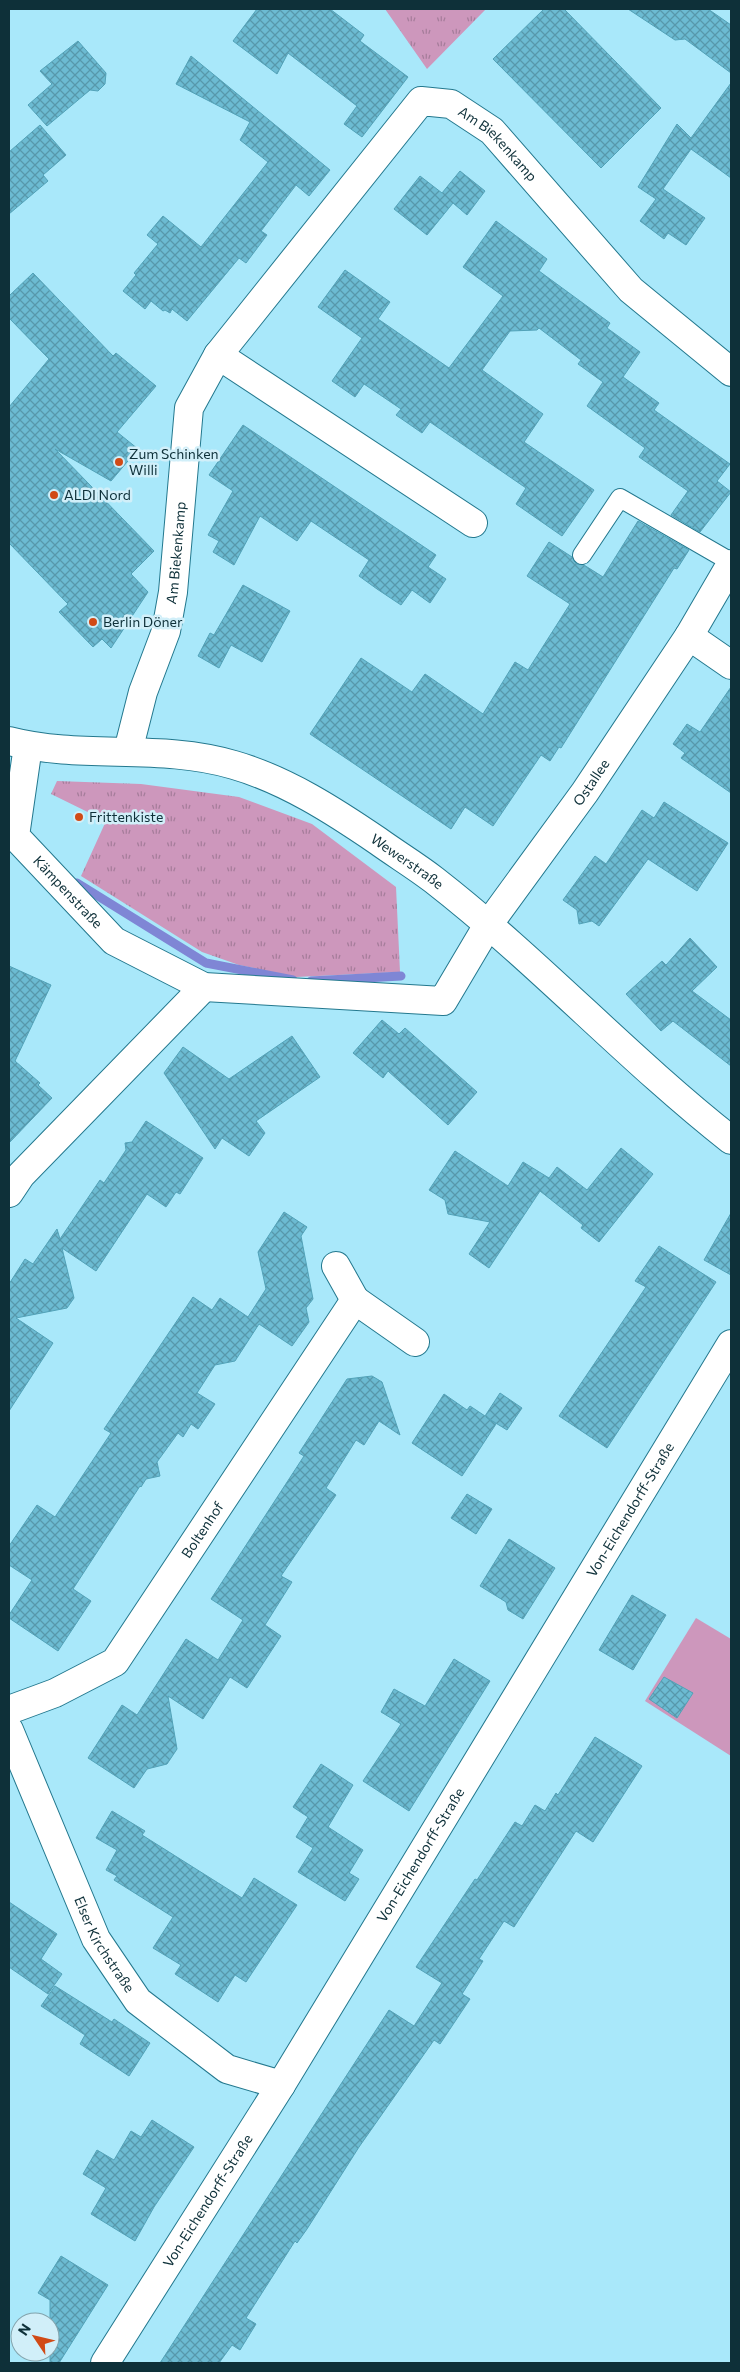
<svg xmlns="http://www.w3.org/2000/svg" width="740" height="2372" font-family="Commissioner,sans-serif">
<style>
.grass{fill:url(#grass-tufts)}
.garden{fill:#cd97bc}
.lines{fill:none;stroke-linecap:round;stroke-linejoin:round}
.stream{stroke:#7f86d5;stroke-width:9}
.building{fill:url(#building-cross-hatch);stroke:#52a2b8}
.service-casing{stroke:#23788e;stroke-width:20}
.minor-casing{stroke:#23788e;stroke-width:30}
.secondary-casing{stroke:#23788e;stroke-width:30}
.service{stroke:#fff;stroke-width:18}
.minor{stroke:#fff;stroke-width:28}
.secondary{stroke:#fff;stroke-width:28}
.poi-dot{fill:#d14a16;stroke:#d1eff9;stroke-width:2}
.labels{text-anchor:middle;stroke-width:5;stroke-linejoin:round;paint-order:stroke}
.street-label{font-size:14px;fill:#0e3039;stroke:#d1eff9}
.poi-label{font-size:14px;fill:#0e3039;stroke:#d1eff9;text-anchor:start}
</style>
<defs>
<pattern id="grass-tufts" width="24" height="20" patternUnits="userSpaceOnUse" patternTransform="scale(1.25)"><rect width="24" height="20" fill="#cd97bc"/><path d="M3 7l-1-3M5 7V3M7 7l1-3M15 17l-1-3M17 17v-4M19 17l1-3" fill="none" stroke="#a57c9a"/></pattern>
<pattern id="building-cross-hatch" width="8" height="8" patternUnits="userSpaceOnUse" patternTransform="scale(1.25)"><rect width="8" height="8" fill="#6cbbd2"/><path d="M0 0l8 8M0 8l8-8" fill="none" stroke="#5798ab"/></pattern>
</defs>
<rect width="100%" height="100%" fill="#a9e8fa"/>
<!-- grass -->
<path class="grass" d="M 385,9 L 486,9 L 427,69 Z
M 57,781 L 141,784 L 239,797 L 312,824 L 396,887 L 400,972 L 296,977 L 239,965 L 202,952 L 81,876 L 106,821 L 51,794 Z"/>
<!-- garden -->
<path class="garden" d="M 696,1618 L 731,1639 L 731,1756 L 645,1701 Z"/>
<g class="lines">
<!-- stream -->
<path class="stream" d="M 77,883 L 206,963 L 293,980
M 311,981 L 401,976"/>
</g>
<!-- building -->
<path class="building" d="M 257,9 L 330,9 L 364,35 L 360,41 L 408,77 L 362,137 L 344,124 L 357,106 L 288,53 L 277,74 L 233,41 Z
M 544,9 L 564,9 L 661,108 L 601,168 L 493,59 Z
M 628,9 L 708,9 L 731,25 L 731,73 L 685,39 L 675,40 Z
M 78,41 L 106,73 L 105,84 L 98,91 L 90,90 L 47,126 L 28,105 L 52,84 L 40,71 Z
M 191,56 L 330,170 L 309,196 L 296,185 L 261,231 L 267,235 L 246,263 L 239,258 L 187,321 L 172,309 L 170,313 L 165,310 L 163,311 L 151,301 L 145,309 L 123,291 L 136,275 L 134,273 L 158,244 L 147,235 L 163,216 L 201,247 L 268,162 L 240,140 L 250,122 L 176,84 Z
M 731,83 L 731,178 L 691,149 L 663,189 L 705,218 L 686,245 L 668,233 L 664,239 L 640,221 L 656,199 L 638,187 L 677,124 L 691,138 Z
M 40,125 L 66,155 L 43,175 L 48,181 L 9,214 L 9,152 Z
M 460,171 L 485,191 L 467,215 L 453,203 L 427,235 L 394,209 L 420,176 L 442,193 Z
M 496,221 L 547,259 L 539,271 L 610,323 L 607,328 L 640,352 L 623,377 L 659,403 L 654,410 L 730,464 L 717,481 L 731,492 L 700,532 L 671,515 L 688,491 L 639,457 L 645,448 L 587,406 L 603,382 L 578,364 L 581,360 L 539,328 L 537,330 L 510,331 L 482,370 L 543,414 L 524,442 L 594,490 L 562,536 L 516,504 L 526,488 L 430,422 L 422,433 L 396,415 L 401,409 L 364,384 L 355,397 L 332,381 L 362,338 L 318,307 L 345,270 L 390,302 L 378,319 L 449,368 L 503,296 L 463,267 Z
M 33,273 L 113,356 L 116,353 L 156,386 L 117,432 L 138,449 L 111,481 L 55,449 L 154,551 L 131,574 L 148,592 L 111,648 L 102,639 L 93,647 L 59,612 L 68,604 L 9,543 L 9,407 L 49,359 L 9,318 L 9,296 Z
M 243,425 L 436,555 L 428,567 L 446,579 L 430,603 L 412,590 L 401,605 L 377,589 L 359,576 L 369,560 L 311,521 L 297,541 L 260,516 L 234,565 L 213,552 L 219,541 L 208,535 L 233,491 L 209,475 Z
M 638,521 L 689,550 L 677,569 L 674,568 L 561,748 L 559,747 L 550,761 L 541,755 L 493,826 L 465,807 L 451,829 L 310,734 L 361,658 L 412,692 L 425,674 L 483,714 L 515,662 L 528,670 L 570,604 L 527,576 L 549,542 L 572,557 L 577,564 L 584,565 L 603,577 Z
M 243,585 L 290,611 L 262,662 L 231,645 L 219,668 L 198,656 L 210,633 L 214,635 Z
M 731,687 L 731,793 L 681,758 L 685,753 L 673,744 L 687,724 L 700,732 Z
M 664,802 L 728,843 L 697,891 L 648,859 L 599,926 L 592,921 L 579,924 L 577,910 L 563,900 L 595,856 L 606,864 L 642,810 L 654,818 Z
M 690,938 L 717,967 L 692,991 L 731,1020 L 731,1066 L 673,1021 L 661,1031 L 626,994 L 662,961 L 666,965 Z
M 9,966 L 51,985 L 15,1061 L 40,1083 L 38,1085 L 52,1098 L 9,1143 Z
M 382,1020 L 399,1034 L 405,1028 L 477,1092 L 448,1125 L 388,1071 L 383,1078 L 353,1053 Z
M 292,1036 L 320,1077 L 256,1121 L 265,1133 L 249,1156 L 222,1138 L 215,1149 L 164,1073 L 183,1047 L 229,1079 Z
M 146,1121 L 203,1158 L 180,1194 L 176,1192 L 166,1207 L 147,1194 L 96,1271 L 62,1248 L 74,1298 L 67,1308 L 16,1318 L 53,1343 L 9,1411 L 9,1284 L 25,1259 L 33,1264 L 57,1229 L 60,1239 L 100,1180 L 104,1183 L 126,1150 L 125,1143 L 132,1142 Z
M 621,1148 L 653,1174 L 599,1242 L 581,1228 L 583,1225 L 540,1191 L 489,1268 L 469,1254 L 490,1222 L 448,1214 L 445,1200 L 429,1190 L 455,1151 L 508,1186 L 523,1162 L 549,1178 L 557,1167 L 587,1190 Z
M 284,1212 L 307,1227 L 301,1236 L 313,1299 L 306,1308 L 309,1322 L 292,1346 L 259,1324 L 235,1361 L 215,1365 L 197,1393 L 215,1404 L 198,1429 L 191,1424 L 183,1437 L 178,1433 L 157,1462 L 160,1476 L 146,1479 L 141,1487 L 140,1486 L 73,1589 L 91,1601 L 58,1651 L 9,1618 L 9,1615 L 32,1580 L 9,1565 L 9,1546 L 37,1505 L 55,1517 L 111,1433 L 104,1429 L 193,1297 L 212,1310 L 220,1298 L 248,1317 L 266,1289 L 258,1252 Z
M 731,1213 L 731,1275 L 704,1260 Z
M 659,1246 L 716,1282 L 607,1448 L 559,1416 L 646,1287 L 635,1281 Z
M 372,1376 L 382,1382 L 400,1435 L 379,1421 L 364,1445 L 356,1440 L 326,1488 L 336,1495 L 281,1576 L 292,1582 L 265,1625 L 281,1636 L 247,1688 L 230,1677 L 203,1719 L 168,1696 L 177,1749 L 167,1764 L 147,1769 L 134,1788 L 88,1758 L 122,1705 L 137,1715 L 186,1639 L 218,1660 L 243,1620 L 211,1599 L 304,1456 L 299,1453 L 347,1379 Z
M 500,1393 L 522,1408 L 507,1430 L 486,1417 L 496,1424 L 462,1476 L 412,1443 L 444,1394 L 467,1410 L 470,1406 L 485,1416 Z
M 467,1494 L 492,1509 L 476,1534 L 451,1518 Z
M 509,1539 L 555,1568 L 523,1619 L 508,1610 L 506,1602 L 480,1586 Z
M 632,1595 L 666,1615 L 633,1670 L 599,1650 Z
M 454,1659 L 490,1681 L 409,1811 L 363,1781 L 401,1724 L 381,1712 L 394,1689 L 425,1706 Z
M 664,1677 L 693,1693 L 677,1718 L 649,1699 Z
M 595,1737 L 642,1766 L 593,1842 L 576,1831 L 514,1927 L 504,1921 L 479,1959 L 483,1961 L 462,1994 L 470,1999 L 440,2044 L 434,2040 L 359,2147 L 307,2229 L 297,2243 L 295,2241 L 246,2318 L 256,2324 L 240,2350 L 232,2345 L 219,2363 L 160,2363 L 389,2010 L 414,2026 L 442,1983 L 416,1967 L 475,1879 L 477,1880 L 515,1822 L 522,1826 L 535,1805 L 545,1811 L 556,1793 L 558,1795 Z
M 321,1764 L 353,1785 L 328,1827 L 363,1850 L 349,1873 L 359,1879 L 345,1901 L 298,1872 L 313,1848 L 296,1837 L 308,1817 L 293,1807 Z
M 112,1811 L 145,1831 L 142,1835 L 242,1898 L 254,1878 L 297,1905 L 246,1982 L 235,1975 L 218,2002 L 175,1974 L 181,1965 L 153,1948 L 173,1917 L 114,1880 L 117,1876 L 106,1870 L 117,1850 L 96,1838 Z
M 9,1902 L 57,1934 L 41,1959 L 62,1974 L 48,1994 L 9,1967 Z
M 55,1986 L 112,2022 L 114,2019 L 150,2043 L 129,2076 L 80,2044 L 85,2035 L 41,2006 Z
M 152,2120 L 194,2147 L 154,2207 L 135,2241 L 91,2214 L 106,2188 L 83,2174 L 97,2150 L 114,2160 L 131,2131 L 141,2137 Z
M 61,2256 L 108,2285 L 59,2363 L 50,2363 L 50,2300 L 38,2293 Z"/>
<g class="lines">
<defs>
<path id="service" d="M 582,555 L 620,498 L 731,562"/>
<g id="minor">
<path d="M 218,355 L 473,523"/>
<path d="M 689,636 L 731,665"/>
<path id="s1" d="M 28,746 L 15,836 L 114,941 L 204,987 L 443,1001 L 488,925 L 585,792 L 689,636 L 731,564"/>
<path id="s2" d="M 128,751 L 143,692 L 166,631 L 173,592 L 189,408 L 218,355 L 421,101 L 451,104 L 492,131 L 631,290 L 731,372"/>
<path d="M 9,1193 L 21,1175 L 204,987"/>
<path d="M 336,1266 L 355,1300"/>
<path id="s3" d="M 9,1710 L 55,1693 L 115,1662 L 355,1300 L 415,1342"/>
<path id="s4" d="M 9,1730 L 96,1939 L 138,2001 L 227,2069 L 281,2085"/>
<path id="s5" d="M 105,2363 L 281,2085 L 731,1344"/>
</g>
<g id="secondary">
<path id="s6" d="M 9,741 C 82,760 161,743 234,765 C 286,780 334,811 378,841 C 396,854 416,866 434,880 C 538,961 628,1059 731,1140"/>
</g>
</defs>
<!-- service casing -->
<use href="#service" class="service-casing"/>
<!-- minor casing -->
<use href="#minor" class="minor-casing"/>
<!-- secondary casing -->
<use href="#secondary" class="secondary-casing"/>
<!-- service -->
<use href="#service" class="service"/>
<!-- minor -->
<use href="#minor" class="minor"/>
<!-- secondary -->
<use href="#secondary" class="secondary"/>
</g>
<!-- markers -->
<g class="poi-dot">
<circle cx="119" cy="462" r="5"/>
<circle cx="54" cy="495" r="5"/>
<circle cx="93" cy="622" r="5"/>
<circle cx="79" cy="817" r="5"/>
</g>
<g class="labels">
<!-- street labels -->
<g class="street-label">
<text dy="5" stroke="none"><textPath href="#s2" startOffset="828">Am Biekenkamp</textPath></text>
<text dy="5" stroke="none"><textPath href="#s2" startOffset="205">Am Biekenkamp</textPath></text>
<text dy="5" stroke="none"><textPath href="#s1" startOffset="840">Ostallee</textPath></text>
<text dy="5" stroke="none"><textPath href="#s6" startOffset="426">Wewerstraße</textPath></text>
<text dy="5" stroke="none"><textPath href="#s1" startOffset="168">Kämpenstraße</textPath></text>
<text dy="5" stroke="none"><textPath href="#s5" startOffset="1002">Von-Eichendorff-Straße</textPath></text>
<text dy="5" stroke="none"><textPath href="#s3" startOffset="275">Boltenhof</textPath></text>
<text dy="5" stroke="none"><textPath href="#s5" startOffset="598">Von-Eichendorff-Straße</textPath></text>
<text dy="5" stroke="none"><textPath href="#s4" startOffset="235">Elser Kirchstraße</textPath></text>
<text dy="5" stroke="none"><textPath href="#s5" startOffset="192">Von-Eichendorff-Straße</textPath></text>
</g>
<!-- poi labels -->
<g class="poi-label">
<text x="129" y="459">Zum Schinken<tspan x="129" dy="16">Willi</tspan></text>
<text x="64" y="500">ALDI Nord</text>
<text x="103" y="627">Berlin Döner</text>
<text x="89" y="822">Frittenkiste</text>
</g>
</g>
<!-- border -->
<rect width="740" height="2372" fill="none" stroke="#0e3039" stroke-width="20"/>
<!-- north arrow -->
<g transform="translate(35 2337) rotate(305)"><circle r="24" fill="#d1eff9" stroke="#83a3ac"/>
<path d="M0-4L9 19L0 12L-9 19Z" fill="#d14a16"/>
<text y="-8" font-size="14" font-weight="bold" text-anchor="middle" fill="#0e3039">N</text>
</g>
</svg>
